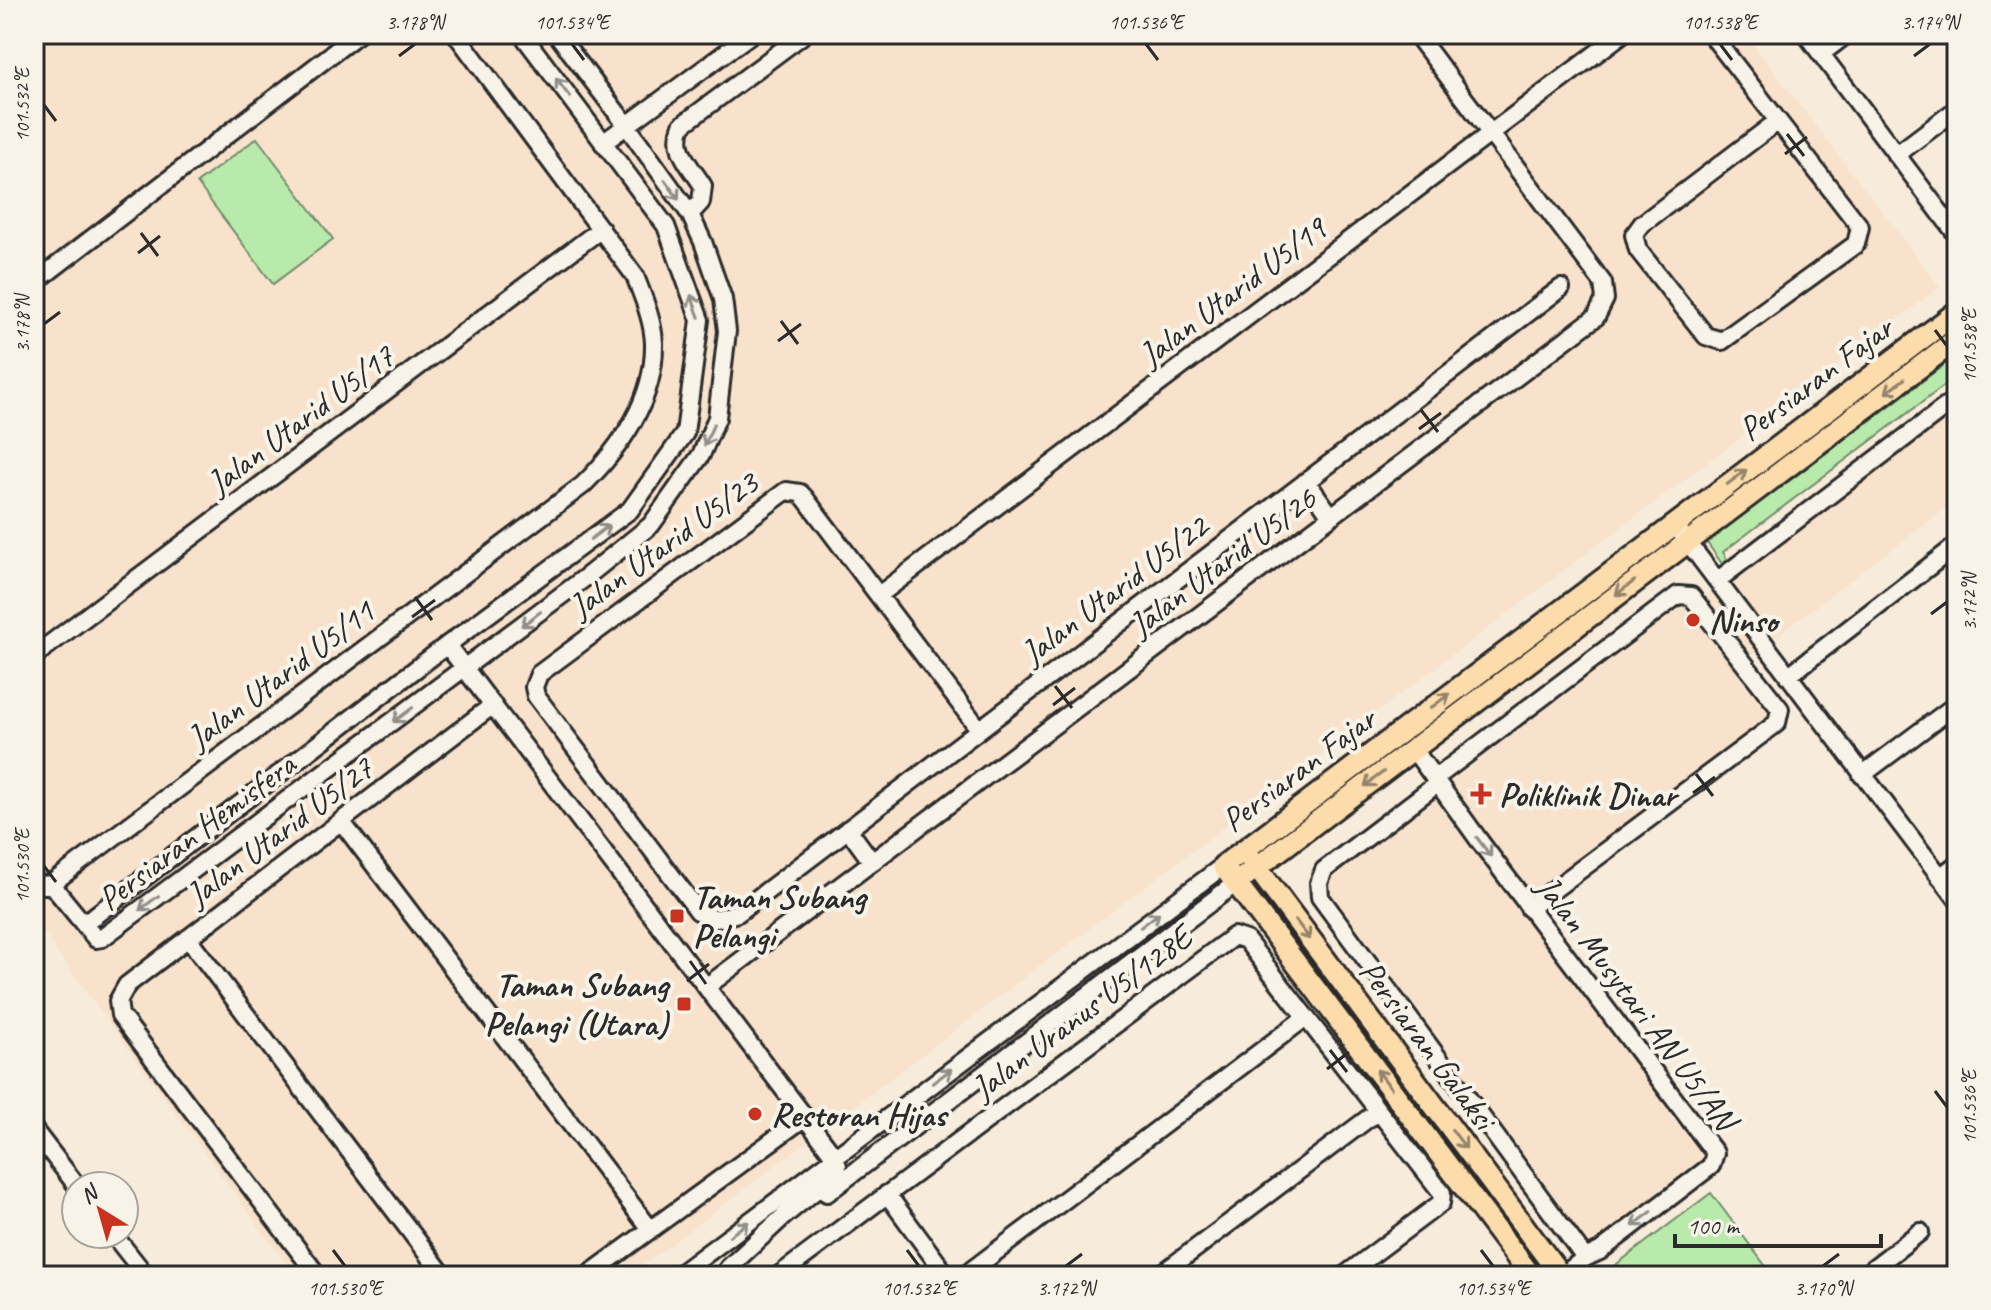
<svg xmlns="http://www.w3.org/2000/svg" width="1991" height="1310" font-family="Caveat,sans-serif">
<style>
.built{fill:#f8e2cc}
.green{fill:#b8ebab;stroke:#728b6b;stroke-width:2}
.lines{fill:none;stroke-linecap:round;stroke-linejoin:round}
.minor-casing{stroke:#2b2b2b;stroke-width:22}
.major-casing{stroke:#2b2b2b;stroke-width:26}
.minor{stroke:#f7f3e8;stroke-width:16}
.major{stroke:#fddcac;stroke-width:20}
.oneway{stroke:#918f8a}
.oneway2{stroke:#94846c}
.ticks{fill:none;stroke:#2b2b2b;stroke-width:3}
.poi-dot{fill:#c8321e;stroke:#f7f3e8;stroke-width:3}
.labels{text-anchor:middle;stroke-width:8;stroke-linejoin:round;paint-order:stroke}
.street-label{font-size:34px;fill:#2b2b2b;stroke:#f7f3e8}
.poi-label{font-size:34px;font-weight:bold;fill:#2b2b2b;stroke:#f7f3e8;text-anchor:start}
.neatline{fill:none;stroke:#2b2b2b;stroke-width:3}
.ticks-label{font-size:20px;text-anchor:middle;fill:#2b2b2b}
</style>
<rect width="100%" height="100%" fill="#f7ebdb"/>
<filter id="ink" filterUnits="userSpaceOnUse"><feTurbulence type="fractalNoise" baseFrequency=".0125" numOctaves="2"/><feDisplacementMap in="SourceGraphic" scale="16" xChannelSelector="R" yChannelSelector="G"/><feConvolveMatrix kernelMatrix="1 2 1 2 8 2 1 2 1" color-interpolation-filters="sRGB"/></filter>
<g filter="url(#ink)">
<!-- built -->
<path class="built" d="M 34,34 L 1745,34 L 1940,287 L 629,1276 L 295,1276 L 34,920 Z
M 1957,404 L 1957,500 L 1739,664 L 1775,711 L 1774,718 L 1522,906 L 1709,1154 L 1706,1163 L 1598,1247 L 1585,1252 L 1324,895 L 1329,873 L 1687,601 L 1692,606 Z"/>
<!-- green -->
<path class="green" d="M 257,138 L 333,239 L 273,284 L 197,183 Z
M 1957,355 L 1957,376 L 1723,552 L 1728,561 L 1723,565 L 1705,540 L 1845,434 L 1870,421 Z
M 1670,536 L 1674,541 L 1267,851 L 1263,846 Z
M 1711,1193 L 1773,1276 L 1601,1276 Z"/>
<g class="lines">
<defs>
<path id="minor" d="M 456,34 L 635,276 C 643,297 653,320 654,343 C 655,400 621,447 583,485 L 51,884 L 96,939 L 102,938 L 586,577 L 651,525 L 701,455 L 717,418 L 727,331 L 723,299 L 703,242 L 690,214 L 627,126 L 557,34
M 1711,34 L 1860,227 L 1856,244 L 1722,341 L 1706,336 L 1638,250 L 1634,235 L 1642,224 L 1778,121
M 1806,34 L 1957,235
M 1821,54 L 1847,34
M 603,143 L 751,34
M 1896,155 L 1957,109
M 690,214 L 701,202 L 703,186 C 690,165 672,150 682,125 L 804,34
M 34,283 L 358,34
M 1306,481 L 1331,516
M 1681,533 L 1957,899
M 1718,580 L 1957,398
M 879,595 L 1622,34
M 447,645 L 835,1157 L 838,1166 L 833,1176 L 784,1216 L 728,1268
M 34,656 L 601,229
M 1788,676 L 1957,545
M 979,729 L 805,498 L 800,493 L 786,491 L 539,674 L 534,687 L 536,696 L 698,911 L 716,919 L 738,913 L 1561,288
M 1414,750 L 1481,843 L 1715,1153 L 1711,1166 L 1600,1251 L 1585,1258
M 1862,775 L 1957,704
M 1434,779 L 1678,595 L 1691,596 L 1780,709 L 1777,723 L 1529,908
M 1437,784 L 1324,870 L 1319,883 L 1320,897 L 1585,1258 L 1562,1276
M 341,821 L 650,1229
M 848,829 L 872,862
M 1940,877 L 1957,864
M 34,886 L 51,884
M 84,924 L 447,645 L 630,510 L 685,433 L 700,320 L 666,226 L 522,34
M 188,938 L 444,1276
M 706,987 L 1596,317 L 1605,299 L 1603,283 L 1416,34
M 34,1130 L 77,1186
M 827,1193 L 1236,883
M 887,1194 L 947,1276
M 113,1234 L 146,1276
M 318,1276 L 120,1015 L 118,1001 L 127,985 L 493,705
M 587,1276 L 805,1117
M 677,1276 L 1223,866
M 778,1276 L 1234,936 L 1246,940 L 1442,1193 L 1441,1203 L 1344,1276
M 964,1276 L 1306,1017
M 1159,1276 L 1378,1111
M 1863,1276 L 1920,1232"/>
<path id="major" d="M 1249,857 L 1561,1276
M 1236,883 L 1957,339
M 1531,1276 L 1223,866 L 1957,312"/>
</defs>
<!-- minor casing -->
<use href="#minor" class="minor-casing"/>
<!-- major casing -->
<use href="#major" class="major-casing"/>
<!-- minor -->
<use href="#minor" class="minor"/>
<!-- major -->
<use href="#major" class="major"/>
</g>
<!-- one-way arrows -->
<defs><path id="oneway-shaft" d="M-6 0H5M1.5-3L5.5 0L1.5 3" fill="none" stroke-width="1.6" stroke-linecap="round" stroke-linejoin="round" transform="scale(2)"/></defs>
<g class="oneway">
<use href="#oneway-shaft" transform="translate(563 88) rotate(-127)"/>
<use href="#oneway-shaft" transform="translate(672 190) rotate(55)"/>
<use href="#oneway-shaft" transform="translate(695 306) rotate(-110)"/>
<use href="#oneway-shaft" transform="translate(709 435) rotate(113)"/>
<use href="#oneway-shaft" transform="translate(600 532) rotate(-37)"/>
<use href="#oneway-shaft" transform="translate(531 619) rotate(143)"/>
<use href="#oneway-shaft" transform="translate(403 715) rotate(143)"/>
<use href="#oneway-shaft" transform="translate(1484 847) rotate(53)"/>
<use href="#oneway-shaft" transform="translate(149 903) rotate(143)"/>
<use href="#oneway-shaft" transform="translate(1150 920) rotate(-37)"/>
<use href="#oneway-shaft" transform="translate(942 1076) rotate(-37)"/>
<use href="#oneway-shaft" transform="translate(1642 1219) rotate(143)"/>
<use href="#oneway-shaft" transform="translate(739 1229) rotate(-37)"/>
</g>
<g class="oneway2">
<use href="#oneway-shaft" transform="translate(1895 386) rotate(143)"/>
<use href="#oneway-shaft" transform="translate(1737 477) rotate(-37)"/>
<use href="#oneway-shaft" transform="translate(1625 588) rotate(143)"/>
<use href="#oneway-shaft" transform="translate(1440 701) rotate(-37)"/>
<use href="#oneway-shaft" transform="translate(1374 779) rotate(143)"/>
<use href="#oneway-shaft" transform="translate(1303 930) rotate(53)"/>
<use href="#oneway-shaft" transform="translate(1384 1079) rotate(-127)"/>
<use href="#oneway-shaft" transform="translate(1459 1139) rotate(53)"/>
</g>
</g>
<!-- ticks -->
<path class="ticks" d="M 572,44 L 584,60M 1146,44 L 1158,60M 1720,44 L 1732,60M 399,56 L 415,44M 1914,56 L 1930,44M 44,105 L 56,121M 1787,134 L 1804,156M 1785,154 L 1807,137M 141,233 L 158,256M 138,253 L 160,236M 781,321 L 798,344M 44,324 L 60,312M 1935,330 L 1947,346M 778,341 L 801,324M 1421,410 L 1438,432M 1419,429 L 1441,413M 415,597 L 432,620M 1931,614 L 1947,602M 412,617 L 435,600M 1055,686 L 1072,708M 1053,705 L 1075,688M 1696,774 L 1713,796M 1693,793 L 1715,777M 44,866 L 56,882M 690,961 L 706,984M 687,981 L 709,964M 1330,1050 L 1347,1072M 1327,1069 L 1349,1052M 1935,1091 L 1947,1107M 333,1250 L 345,1266M 907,1250 L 919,1266M 1481,1250 L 1493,1266M 1066,1266 L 1082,1254M 1823,1266 L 1839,1254"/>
<!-- markers -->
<g class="poi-dot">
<circle cx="1693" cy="620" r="8"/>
<path d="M1477 782h8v8h8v8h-8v8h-8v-8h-8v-8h8z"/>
<rect x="669" y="908" width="16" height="16" rx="4"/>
<rect x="676" y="996" width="16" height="16" rx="4"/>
<circle cx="755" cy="1114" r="8"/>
</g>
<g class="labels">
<!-- street labels -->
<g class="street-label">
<text transform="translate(1232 291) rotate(-37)" y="12">Jalan Utarid U5/19</text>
<text transform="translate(1815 378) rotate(-37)" y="12">Persiaran Fajar</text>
<text transform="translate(300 419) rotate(-37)" y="12">Jalan Utarid U5/17</text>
<text transform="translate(663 544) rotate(-36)" y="12">Jalan Utarid U5/23</text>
<text transform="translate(1222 561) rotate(-37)" y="12">Jalan Utarid U5/26</text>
<text transform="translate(1114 589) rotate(-37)" y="12">Jalan Utarid U5/22</text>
<text transform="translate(280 674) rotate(-37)" y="12">Jalan Utarid U5/11</text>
<text transform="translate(1298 769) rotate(-37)" y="12">Persiaran Fajar</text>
<text transform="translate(196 831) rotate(-37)" y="12">Persiaran Hemisfera</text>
<text transform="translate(279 831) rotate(-37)" y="12">Jalan Utarid U5/27</text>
<text transform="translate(1637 1002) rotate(53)" y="12">Jalan Musytari AN U5/AN</text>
<text transform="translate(1081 1012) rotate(-37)" y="12">Jalan Uranus U5/128E</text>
<text transform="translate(1428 1044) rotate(53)" y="12">Persiaran Galaksi</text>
</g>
<!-- poi labels -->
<g class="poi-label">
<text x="1709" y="632">Ninso</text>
<text x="1499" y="806">Poliklinik Dinar</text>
<text x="693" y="908">Taman Subang<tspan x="693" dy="39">Pelangi</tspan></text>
<text x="668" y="996" text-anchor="end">Taman Subang<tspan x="668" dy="39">Pelangi (Utara)</tspan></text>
<text x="771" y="1126">Restoran Hijas</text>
</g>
</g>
<!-- margin -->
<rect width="1991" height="1310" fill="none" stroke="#f7f3e8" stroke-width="88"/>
<!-- north arrow -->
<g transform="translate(100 1210) rotate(323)"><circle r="38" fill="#f7f3e8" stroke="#a5a39c" stroke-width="2"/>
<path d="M0-6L14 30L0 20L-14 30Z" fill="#c8321e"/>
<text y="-12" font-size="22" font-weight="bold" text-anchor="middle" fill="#2b2b2b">N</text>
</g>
<!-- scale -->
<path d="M1675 1234v12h206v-12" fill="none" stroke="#2b2b2b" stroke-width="4"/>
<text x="1687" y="1234" font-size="24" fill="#2b2b2b" stroke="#f7f3e8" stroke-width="6" paint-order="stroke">100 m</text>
<rect x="44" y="44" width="1903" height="1222" class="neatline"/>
<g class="ticks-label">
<text x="415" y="29">3.178°N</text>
<text x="572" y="29">101.534°E</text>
<text x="1146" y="29">101.536°E</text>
<text x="1720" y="29">101.538°E</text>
<text x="1930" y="29">3.174°N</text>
<text transform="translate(22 105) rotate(-90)" y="7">101.532°E</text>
<text transform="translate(22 324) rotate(-90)" y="7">3.178°N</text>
<text transform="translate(1969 346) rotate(-90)" y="7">101.538°E</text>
<text transform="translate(1969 602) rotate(-90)" y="7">3.172°N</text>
<text transform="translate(22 866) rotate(-90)" y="7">101.530°E</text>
<text transform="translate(1969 1107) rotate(-90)" y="7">101.536°E</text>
<text x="345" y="1295">101.530°E</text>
<text x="919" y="1295">101.532°E</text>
<text x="1066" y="1295">3.172°N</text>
<text x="1493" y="1295">101.534°E</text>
<text x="1823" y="1295">3.170°N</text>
</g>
</svg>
